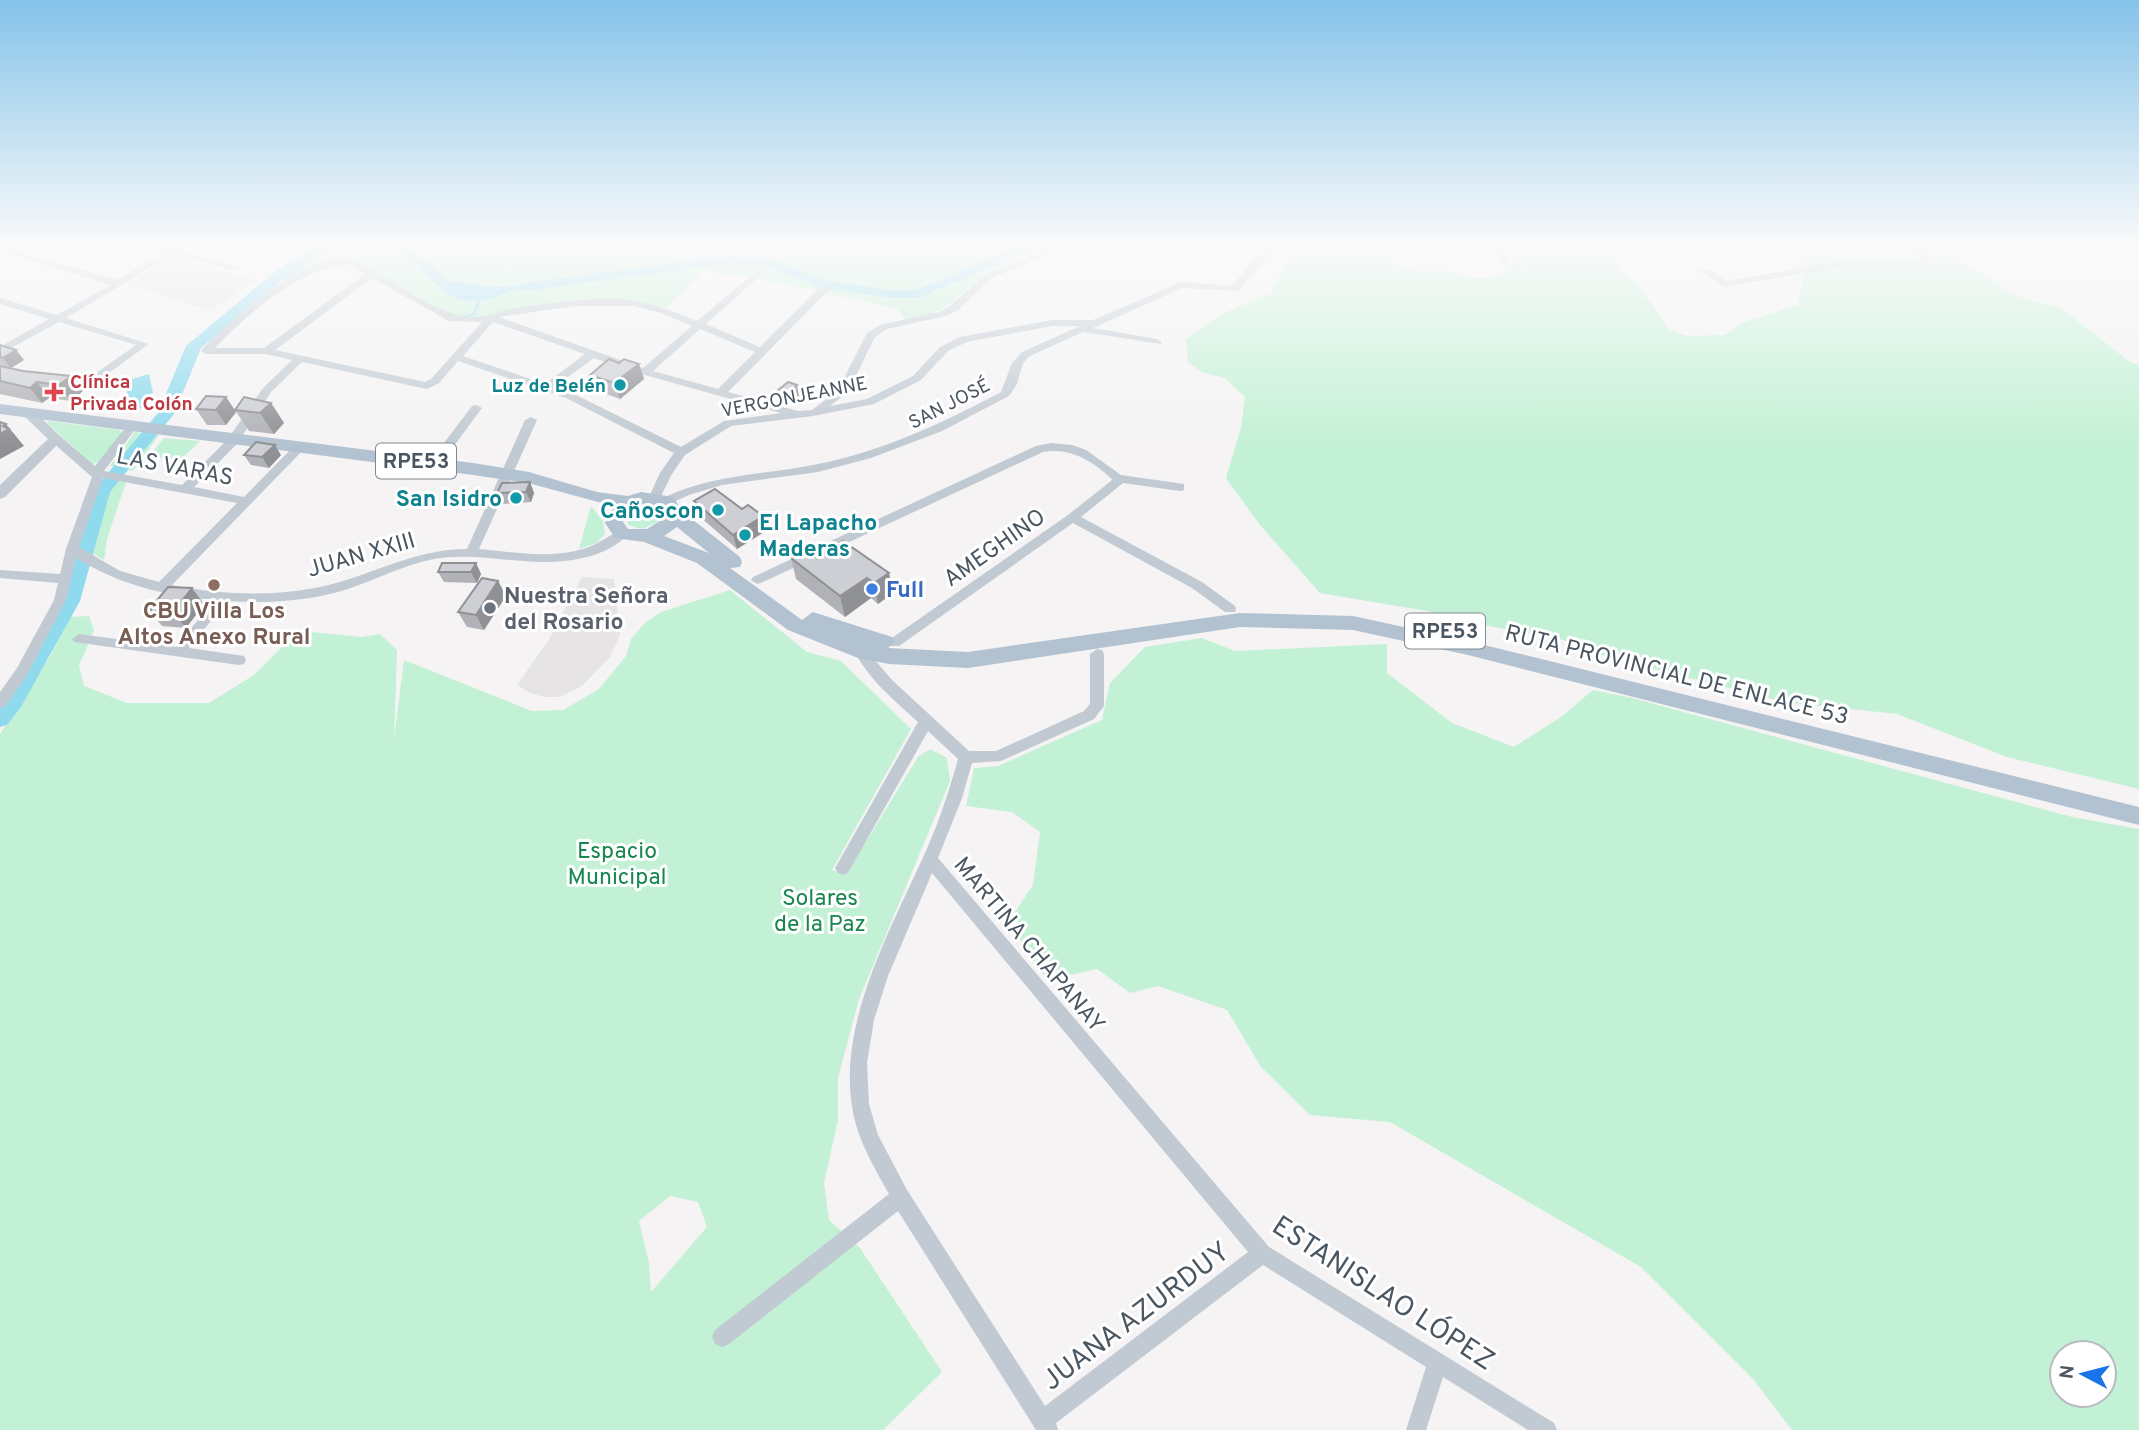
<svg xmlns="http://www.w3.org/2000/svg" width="2139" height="1430" font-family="Overpass,sans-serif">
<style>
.education{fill:#e6e4e5}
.green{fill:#c3f1d5;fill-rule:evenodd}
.water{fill:#90daee}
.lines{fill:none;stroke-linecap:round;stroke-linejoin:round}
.stream{stroke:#90daee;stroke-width:2.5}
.river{fill:#90daee;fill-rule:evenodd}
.pedestrian{stroke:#c1cad2;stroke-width:8}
.minor{fill:#c1cad2;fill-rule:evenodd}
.tertiary{fill:#c1cad2;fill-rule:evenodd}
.primary{fill:#b3c2d1;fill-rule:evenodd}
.wall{fill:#b0b2b7}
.shaded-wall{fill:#909195}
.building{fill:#cdcfd5;stroke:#909195;stroke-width:2}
.culture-dot{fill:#0f9aa8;stroke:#fff;stroke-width:2.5}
.health-dot{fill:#e0444e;stroke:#fff;stroke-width:2.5}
.education-dot{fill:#8d6e63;stroke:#fff;stroke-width:2.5}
.shop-dot{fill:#3f7fe0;stroke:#fff;stroke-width:2.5}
.worship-dot{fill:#6b7280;stroke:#fff;stroke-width:2.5}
.labels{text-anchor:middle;stroke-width:6;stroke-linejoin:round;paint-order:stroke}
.far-health-label{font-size:19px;font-weight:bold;fill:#be3a42;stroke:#fff;text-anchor:start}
.far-culture-label{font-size:19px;font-weight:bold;fill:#0d838f;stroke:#fff;text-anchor:end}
.far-street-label{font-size:19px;fill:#4a5661;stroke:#fff}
.shield{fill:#fff;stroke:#808990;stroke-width:2}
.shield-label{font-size:21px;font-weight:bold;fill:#4a5661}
.street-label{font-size:23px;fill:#4a5661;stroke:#fff}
.culture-label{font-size:23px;font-weight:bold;fill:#0d838f;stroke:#fff;text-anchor:end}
.shop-label{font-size:23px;font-weight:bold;fill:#366cbe;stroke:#fff;text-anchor:start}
.worship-label{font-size:23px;font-weight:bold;fill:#5b616d;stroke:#fff;text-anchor:start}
.education-label{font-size:23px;font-weight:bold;fill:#785e54;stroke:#fff}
.park-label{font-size:23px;fill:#17864f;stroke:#fff}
.near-street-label{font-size:28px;fill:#4a5661;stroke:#fff}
</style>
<rect width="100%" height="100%" fill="#f5f3f3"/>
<!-- education -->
<path class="education" d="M 174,257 L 256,280 L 211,311 L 126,284 Z
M 582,577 L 614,579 L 620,635 L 610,657 L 582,686 L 559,697 L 544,697 L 530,693 L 517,685 L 548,641 Z"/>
<!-- green -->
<path class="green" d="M 315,246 L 661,246 L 697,251 L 703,246 L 900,246 L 914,251 L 930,246 L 1054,246 C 1031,254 1009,260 989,273 C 956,294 950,315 905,320 L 899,310 C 834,294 769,280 704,271 L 666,308 C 626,296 579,296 539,305 C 519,309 495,319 476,319 C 436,318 384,282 351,259 L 290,280 L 271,276 Z
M 1322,246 L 1357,246 L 1411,270 L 1451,271 L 1468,278 L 1492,278 L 1507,269 L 1517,256 L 1519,246 L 1604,246 L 1621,270 L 1640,287 L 1669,330 L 1688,336 L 1724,335 L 1744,322 L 1798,305 L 1803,277 L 1797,261 L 1804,246 L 1919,246 L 1970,265 L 2012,294 L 2062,309 L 2130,362 L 2139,365 L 2139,789 L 2007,757 L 1897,714 L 1784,702 L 1607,657 L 1563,640 L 1453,619 L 1427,611 L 1320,593 L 1260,525 L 1226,478 L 1241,428 L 1245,397 L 1225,378 L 1201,372 L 1188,362 L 1186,339 L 1224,313 L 1271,293 L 1288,261 Z
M 49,421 L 120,430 L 122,434 L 104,460 L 92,464 L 47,423 Z
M 135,432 L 159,435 L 133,471 L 110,466 Z
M 164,438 L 200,441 L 180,460 L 149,456 Z
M 103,480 L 126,482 L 107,539 L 104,560 L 80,546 Z
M 591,506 L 603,521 L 605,534 L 596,543 L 579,549 Z
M 648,506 L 660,512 L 657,522 L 642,529 L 628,525 L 628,514 Z
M 730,590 L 807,652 L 841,661 L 911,729 L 832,870 L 846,874 L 918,757 L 930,749 L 947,758 L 950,781 L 859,999 L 838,1078 L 838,1120 L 824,1183 L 829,1220 L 860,1248 L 942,1372 L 883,1430 L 0,1430 L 0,734 L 51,655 L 70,617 L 89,616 L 94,630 L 79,666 L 84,686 L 127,703 L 209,703 L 254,675 L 292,637 L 311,632 L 362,637 L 380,634 L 397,650 L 394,739 L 404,660 L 532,711 L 563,710 L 599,689 L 626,656 L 631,639 L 645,623 L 661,612 ZM 670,1196 L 698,1202 L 707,1227 L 651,1292 L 649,1263 L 639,1221 Z
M 1202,638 L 1235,651 L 1387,644 L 1387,673 L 1452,723 L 1514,747 L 1561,717 L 1593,690 L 1632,698 L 2072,817 L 2139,829 L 2139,1430 L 1792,1430 L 1753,1379 L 1641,1267 L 1390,1122 L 1310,1115 L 1261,1067 L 1227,1010 L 1158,986 L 1130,993 L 1097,969 L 1048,980 L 1025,951 L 1011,918 L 1033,885 L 1040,832 L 1012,812 L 966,806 L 974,768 L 998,766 L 1102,720 L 1110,683 L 1145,647 ZM 2062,1353 L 2104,1353 L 2104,1395 L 2062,1395 Z"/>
<!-- water -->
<path class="water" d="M 417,258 L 444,280 L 494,287 L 554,284 C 542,285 527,285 516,289 C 490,300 460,311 437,284 C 429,275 425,266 417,258 Z
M 149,374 L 153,393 L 146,395 L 145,407 L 130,412 L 125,381 Z"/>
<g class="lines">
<!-- stream -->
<path class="stream" d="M 464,317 L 474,314 L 480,300"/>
<!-- river -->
<path class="river" d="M 319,246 L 338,246 L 281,281 L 201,348 L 174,414 L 110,492 L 80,601 L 21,707 L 7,725 L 0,727 L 0,704 L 60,601 L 93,491 L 158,413 L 186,346 L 271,275 L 301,254 Z
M 395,246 L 410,246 L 445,278 L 438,282 L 433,281 Z
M 1018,246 L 1037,246 L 919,298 L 892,298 L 820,288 L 778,270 L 732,263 L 525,291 L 518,287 L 525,283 L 732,255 L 761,257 L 788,264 L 823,280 L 892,290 L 917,290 Z"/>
<!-- pedestrian -->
<path class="pedestrian" d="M 1023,246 L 1029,250"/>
<!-- minor -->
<path class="minor" d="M 0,246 L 117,280 L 165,252 L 147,246 L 180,246 L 177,250 L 241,268 L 236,271 L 173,254 L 66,318 L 149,344 L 92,385 L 59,385 L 54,382 L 55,380 L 86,380 L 136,345 L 59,322 L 0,354 L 0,347 L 49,319 L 0,304 L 0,298 L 57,315 L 110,285 L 0,251 Z
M 1054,246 L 1067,246 L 992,278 L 958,310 L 946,316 L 887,329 L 875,337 L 848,392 L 830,406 L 867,399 L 913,376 L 940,347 L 960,337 L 1052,320 L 1093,320 L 1181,282 L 1232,286 C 1246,270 1261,246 1283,246 L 1259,266 L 1239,291 L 1182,288 L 1093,328 L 1157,339 L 1162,342 L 1161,344 L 1083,332 L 1030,356 L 1023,363 L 1017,384 L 1009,396 L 942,431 L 871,458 L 818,472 L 722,485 L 689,495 L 667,505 L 663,504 L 663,498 C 712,474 765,475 818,464 C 883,451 943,423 1001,392 L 1012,363 L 1022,352 L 1080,326 L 1052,326 L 967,342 L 948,351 L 921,380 L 874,404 L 813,416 L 731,426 L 685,455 L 672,474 L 659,500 L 655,501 L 649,497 L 660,473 L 674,453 L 566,398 L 458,361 L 439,383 L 427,389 L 302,362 L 271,392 L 236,445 L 194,487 L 244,497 L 297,443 L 305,443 L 307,446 L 172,585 C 226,596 289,598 343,581 C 385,568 422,549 467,549 L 525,420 L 531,417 L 537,420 L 479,549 C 513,552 550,559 583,549 C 598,545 608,535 622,530 L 628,534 C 610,555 577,561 550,562 C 511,563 472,552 434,559 C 404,565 377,579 348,589 C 310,601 267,604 227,601 L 189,648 L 244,656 L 246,660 L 244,664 L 239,665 L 74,642 L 72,639 L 79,634 L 176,647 L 214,600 C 165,596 118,584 76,558 L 66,600 L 27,675 L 5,707 L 0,708 L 0,692 L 17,668 L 54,600 L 58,583 L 0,578 L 0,570 L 60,574 L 66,549 L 92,477 L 52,442 L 52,436 L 60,436 L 95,466 L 129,423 L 137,423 L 137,427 L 104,471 L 182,485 L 228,439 L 263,388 L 292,360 L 266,354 L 206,354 L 201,351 C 224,323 312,248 351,259 C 359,261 367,267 374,271 C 402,287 442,317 474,317 C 488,317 502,310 515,308 C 550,303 603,294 637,301 C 658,305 678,313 697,321 L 759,269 L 764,272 L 762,274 L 706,324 L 760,347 L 820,287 L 828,287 L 828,291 L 728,392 L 798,411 L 812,410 L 838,390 L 867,333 L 880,325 L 939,312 L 950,306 L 986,274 ZM 347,264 L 365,274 L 264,348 L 215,348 C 251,311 295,272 347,264 ZM 372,278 L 449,321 L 482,322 L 431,379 L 425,382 L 275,350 ZM 576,306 L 634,306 L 661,313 L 692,326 L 643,368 L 499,317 ZM 493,322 L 585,354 L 545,384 L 463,356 ZM 700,329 L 755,352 L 718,389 L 653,371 ZM 594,358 L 641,374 L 781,413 L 724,421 L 681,447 L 574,394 L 554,387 ZM 103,478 L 237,503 L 159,582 L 120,571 L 79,547 Z
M 1499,246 L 1509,246 L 1507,265 L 1499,263 Z
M 1911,246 L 1921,246 L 1931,258 L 1933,260 L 1928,266 L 1841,267 L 1725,287 L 1699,271 L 1707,269 L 1727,281 L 1841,261 L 1922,261 Z
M 476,405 L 482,408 L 439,466 L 431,466 L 431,460 L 472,406 Z
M 1051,443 L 1072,445 L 1086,450 L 1121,475 L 1184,484 L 1184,490 L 1180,491 L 1123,483 L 1081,517 L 1202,582 L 1235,606 L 1236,609 L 1235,612 L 1225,612 L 1192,588 L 1073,523 L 899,646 L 889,646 L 887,643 L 889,640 L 1068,515 L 1111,481 L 1112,479 C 1092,461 1071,447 1043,452 L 761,583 L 757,584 L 751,580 L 753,577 L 1036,446 Z
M 858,638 L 863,640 L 868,652 L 892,680 L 969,751 L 996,751 L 1084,711 L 1090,704 L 1090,654 L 1097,649 L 1102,650 L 1104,654 L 1104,706 L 1094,719 L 1001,761 L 972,763 L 962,798 L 938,858 L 1269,1247 L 1554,1423 L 1557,1430 L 1528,1430 L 1443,1377 L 1426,1430 L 1406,1430 L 1426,1367 L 1263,1265 L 1056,1423 L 1058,1430 L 1036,1430 L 898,1211 L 729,1344 L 722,1347 L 715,1344 L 712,1337 L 715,1330 L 889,1194 C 874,1167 856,1137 852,1106 C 838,1018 895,922 929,844 C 941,816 950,788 958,759 L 928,731 L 848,873 L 843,875 L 838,873 L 835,868 L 838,863 L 918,722 C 893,699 863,675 851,643 ZM 932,873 L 1248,1252 L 1045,1406 L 907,1190 L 878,1135 L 869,1104 L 867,1063 L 874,1020 L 888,976 Z"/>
<!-- tertiary -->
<path class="tertiary" d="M 28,409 L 33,410 L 63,439 L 5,497 L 0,499 L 0,485 L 48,439 L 21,413 Z"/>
<!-- primary -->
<path class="primary" d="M 0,404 L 473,463 L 529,472 L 597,492 L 628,496 L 641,492 L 673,497 L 683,512 L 740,557 L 742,562 L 740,567 L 730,568 L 802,620 L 813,612 L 892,637 L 895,642 L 888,648 L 968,652 L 1240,613 L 1353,616 L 1468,641 L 2139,807 L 2139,825 L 1468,655 L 1353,630 L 1240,627 L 968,668 L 889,664 L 858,658 L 788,630 L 697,563 L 644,542 L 615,538 L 605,523 L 613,506 L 528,483 L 473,475 L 0,414 ZM 642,504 L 662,506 L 665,511 L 663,519 L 647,529 L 628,529 L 623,522 L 626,514 ZM 677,527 L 709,553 L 664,536 Z"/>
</g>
<!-- wall -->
<path class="wall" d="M 0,345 L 16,350 L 24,360 L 11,368 L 0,365 Z
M 619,363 L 639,364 L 644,379 L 620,399 L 595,390 L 590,375 Z
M 0,366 L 23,371 L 71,376 L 83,391 L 71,401 L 49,398 L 42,403 L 0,394 Z
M 777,391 L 799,396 L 789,405 L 780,402 Z
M 226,397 L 236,412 L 226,425 L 207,425 L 196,409 Z
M 271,403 L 284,423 L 274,434 L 249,431 L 235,410 Z
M 244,455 L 281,455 L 269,468 L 251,465 Z
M 530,482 L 534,493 L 531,502 L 502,504 L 497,493 Z
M 694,501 L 742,509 L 763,516 L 767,530 L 737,549 L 699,516 Z
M 843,541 L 893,593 L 878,604 L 871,598 L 845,617 L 796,579 L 791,558 L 817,558 Z
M 476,563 L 481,574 L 477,583 L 444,582 L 438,572 Z
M 498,581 L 506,596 L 484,630 L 467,627 L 458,612 Z
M 204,604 L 186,628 L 162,626 L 149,610 Z"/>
<!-- shaded-wall -->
<path class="shaded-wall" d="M 16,350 L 24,360 L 11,368 L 3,358 Z
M 639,364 L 644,379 L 620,399 L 614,383 Z
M 71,376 L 83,391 L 71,401 L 59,385 Z
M 37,382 L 49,398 L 42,403 L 30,388 Z
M 797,385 L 799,396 L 789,405 L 787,395 Z
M 226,397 L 236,412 L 226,425 L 216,410 Z
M 271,403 L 284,423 L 274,434 L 260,413 Z
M 6,424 L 24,446 L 0,459 L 0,434 L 3,426 Z
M 275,445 L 281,455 L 269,468 L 262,457 Z
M 530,482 L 534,493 L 531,502 L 526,492 Z
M 763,516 L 767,530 L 737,549 L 733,535 Z
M 476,563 L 481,574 L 477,583 L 471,572 Z
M 889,573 L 893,593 L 878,604 L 874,583 Z
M 867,578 L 871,598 L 845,617 L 840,596 Z
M 498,581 L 506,596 L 484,630 L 476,615 Z
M 192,588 L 204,604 L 186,628 L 173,612 Z"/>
<!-- building -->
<path class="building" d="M 0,345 L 16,350 L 3,358 L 0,357 Z
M 609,359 L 619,363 L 624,359 L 639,364 L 614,383 L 590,375 Z
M 0,366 L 23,371 L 71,376 L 59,385 L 37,382 L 30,388 L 0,381 Z
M 788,382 L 797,385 L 787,395 L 777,391 Z
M 206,396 L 226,397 L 216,410 L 196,409 Z
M 244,397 L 271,403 L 260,413 L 235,410 Z
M 0,422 L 6,424 L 3,426 L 9,429 L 0,434 Z
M 256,442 L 275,445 L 262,457 L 244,455 Z
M 530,482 L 526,492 L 497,493 L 502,483 Z
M 715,489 L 742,509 L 748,505 L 763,516 L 733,535 L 694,501 Z
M 843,541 L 889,573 L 874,583 L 867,578 L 840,596 L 791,558 L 805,549 L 817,558 Z
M 442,563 L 476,563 L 471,572 L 438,572 Z
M 482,578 L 498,581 L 476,615 L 458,612 Z
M 168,587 L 192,588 L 173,612 L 149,610 Z"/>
<!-- sky -->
<linearGradient id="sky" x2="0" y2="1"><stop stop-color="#85c3ea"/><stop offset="0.55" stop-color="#fafafa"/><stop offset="1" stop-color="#fafafa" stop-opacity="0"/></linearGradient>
<rect width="2139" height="446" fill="url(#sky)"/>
<!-- markers -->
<g class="culture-dot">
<circle cx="620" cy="385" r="7"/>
<circle cx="516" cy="498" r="7"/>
<circle cx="718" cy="510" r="7"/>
<circle cx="745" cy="535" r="7"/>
</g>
<path class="health-dot" d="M50.5 381.5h7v7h7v7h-7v7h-7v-7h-7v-7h7z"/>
<circle class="education-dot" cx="214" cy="585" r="7"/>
<circle class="shop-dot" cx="872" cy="589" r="7"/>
<circle class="worship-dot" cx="490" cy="608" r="7"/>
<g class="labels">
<!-- far-health labels -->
<g class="far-health-label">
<text x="70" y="388">Clínica<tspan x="70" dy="22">Privada Colón</tspan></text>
</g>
<!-- far-culture labels -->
<g class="far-culture-label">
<text x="606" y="392">Luz de Belén</text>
</g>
<!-- far-street labels -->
<g class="far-street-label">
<text transform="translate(794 396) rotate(-11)" y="7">VERGONJEANNE</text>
<text transform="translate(949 403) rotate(-27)" y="7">SAN JOSÉ</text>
</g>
<!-- shield labels -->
<g class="shield">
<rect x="376" y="443.5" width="80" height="35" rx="5"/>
<rect x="1405" y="613.5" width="80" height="35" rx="5"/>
</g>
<g class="shield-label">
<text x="416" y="468">RPE53</text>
<text x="1445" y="638">RPE53</text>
</g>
<!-- street labels -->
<g class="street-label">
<text transform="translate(175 466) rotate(11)" y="8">LAS VARAS</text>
<text transform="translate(994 547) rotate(-35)" y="8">AMEGHINO</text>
<text transform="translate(361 554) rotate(-16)" y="8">JUAN XXIII</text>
<text transform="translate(1677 674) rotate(14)" y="8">RUTA PROVINCIAL DE ENLACE 53</text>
<text transform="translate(1030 944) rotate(50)" y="8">MARTINA CHAPANAY</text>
</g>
<!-- culture labels -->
<g class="culture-label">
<text x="502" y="506">San Isidro</text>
<text x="704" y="518">Cañoscon</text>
<text x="759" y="530" text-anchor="start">El Lapacho<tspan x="759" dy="26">Maderas</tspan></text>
</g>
<!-- shop labels -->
<g class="shop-label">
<text x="886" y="597">Full</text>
</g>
<!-- worship labels -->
<g class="worship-label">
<text x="504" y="603">Nuestra Señora<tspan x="504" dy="26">del Rosario</tspan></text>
</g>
<!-- education labels -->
<g class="education-label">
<text x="214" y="618">CBU Villa Los<tspan x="214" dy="26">Altos Anexo Rural</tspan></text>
</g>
<!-- park labels -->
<g class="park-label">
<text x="617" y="858">Espacio<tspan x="617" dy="26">Municipal</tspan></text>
<text x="820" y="905">Solares<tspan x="820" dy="26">de la Paz</tspan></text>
</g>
<!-- near-street labels -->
<g class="near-street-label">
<text transform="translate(1384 1292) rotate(33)" y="10">ESTANISLAO LÓPEZ</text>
<text transform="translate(1135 1315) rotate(-37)" y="10">JUANA AZURDUY</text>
</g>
</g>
<!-- north arrow -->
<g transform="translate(2083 1374) rotate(277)"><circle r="33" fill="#ffffff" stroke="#b7bbc0" stroke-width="2"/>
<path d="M0-5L12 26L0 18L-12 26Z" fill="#1a73e8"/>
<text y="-10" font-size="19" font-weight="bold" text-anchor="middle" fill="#4a5661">N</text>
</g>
</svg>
